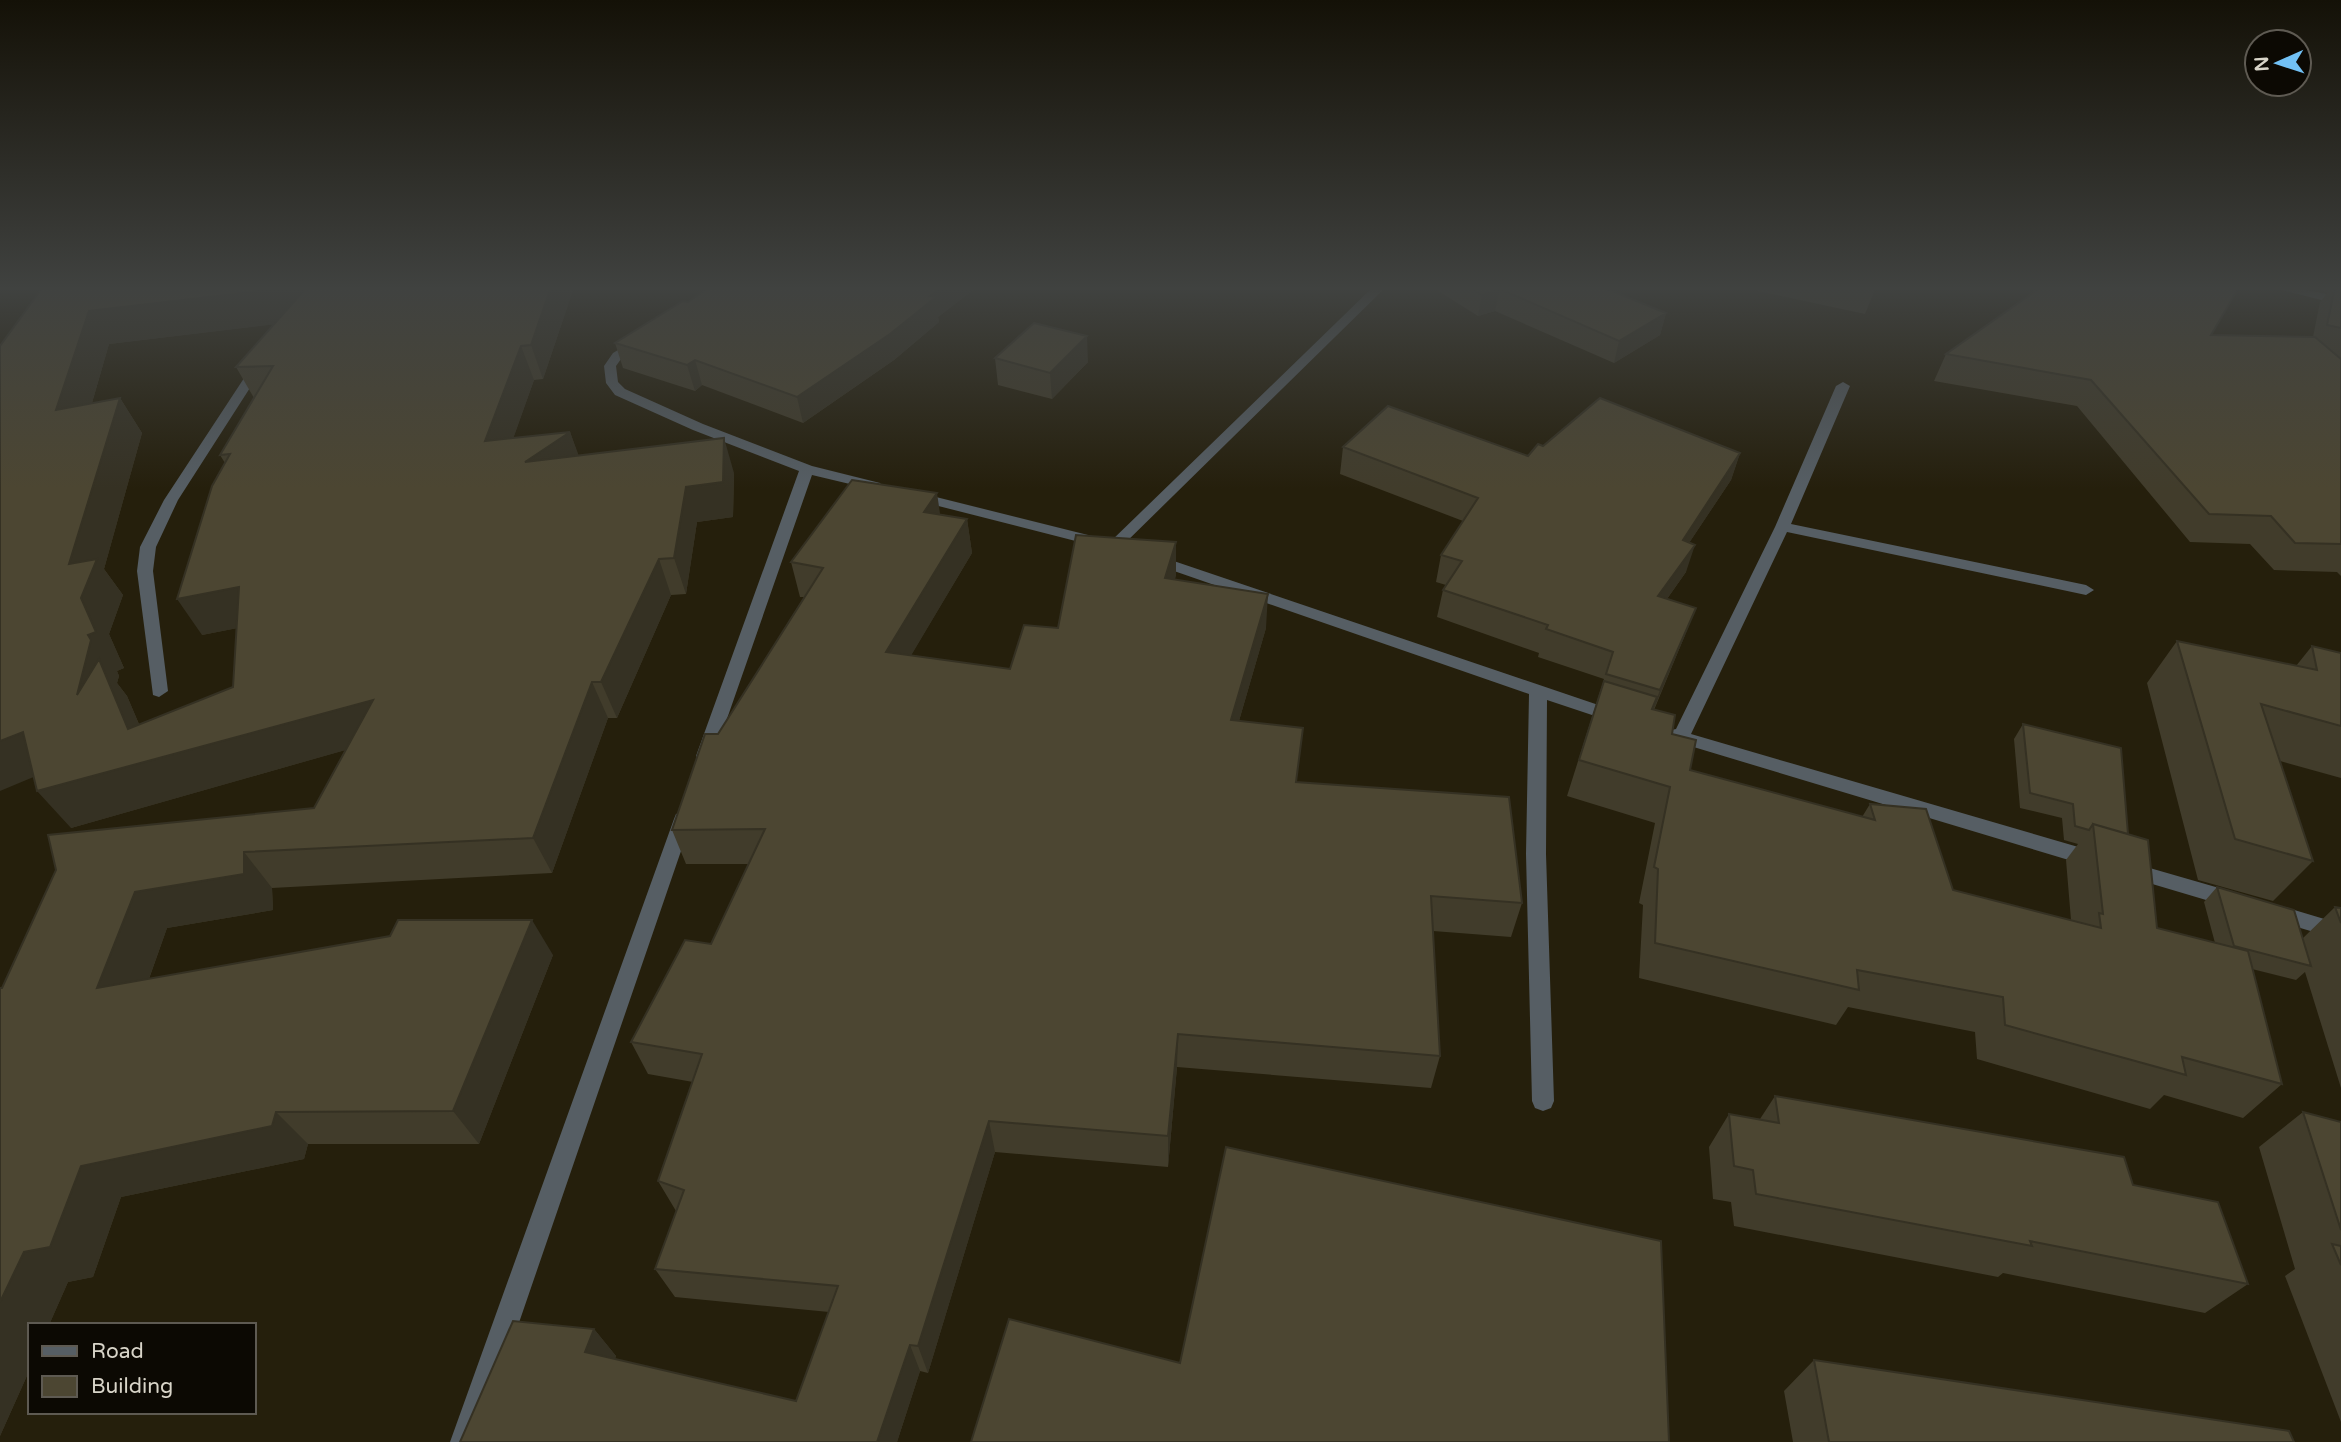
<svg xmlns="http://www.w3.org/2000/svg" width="2341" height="1442" font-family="'Varela Round',sans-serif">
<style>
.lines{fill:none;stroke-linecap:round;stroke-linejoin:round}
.minor{fill:#565e64;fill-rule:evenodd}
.wall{fill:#413c2b;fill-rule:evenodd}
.shaded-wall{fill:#353123}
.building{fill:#4c4632;stroke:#353123;stroke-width:2}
</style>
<rect width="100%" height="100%" fill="#251f0c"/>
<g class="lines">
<!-- minor -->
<path class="minor" d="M 1373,287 L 1386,287 L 1119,549 L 1109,549 L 1106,546 L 1109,543 Z
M 2270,287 L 2292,287 L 2341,297 L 2341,305 Z
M 638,338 L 644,342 L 642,345 L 621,359 L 616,366 L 618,382 L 625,389 L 703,424 L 812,466 L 880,483 L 882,486 L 875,490 L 812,475 L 714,756 L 711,761 L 699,761 L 696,756 L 799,471 L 693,430 L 615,395 L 606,383 L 604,366 L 613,353 Z
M 258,362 L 264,366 L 178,500 L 156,547 L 153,571 L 168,691 L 159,697 L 153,695 L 137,571 L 140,547 L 164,500 L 252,366 Z
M 1843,382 L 1850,386 L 1791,524 L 2086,585 L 2094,590 L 2086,595 L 1787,532 L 1691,734 L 2092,851 L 2099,854 L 2102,859 L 2099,864 L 2092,867 L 1667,739 L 1664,735 L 1667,731 L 1676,729 L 1775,527 L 1836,386 Z
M 916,492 L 1104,539 L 1107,542 L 1099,547 L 911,499 L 909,496 Z
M 1156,555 L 1622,713 L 1625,717 L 1622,721 L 1616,723 L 1547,700 L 1546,854 L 1554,1101 L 1551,1108 L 1543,1111 L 1535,1108 L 1532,1101 L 1526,854 L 1529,694 L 1151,563 L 1148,560 Z
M 683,812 L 690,814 L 692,819 L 478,1442 L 450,1442 L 674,819 L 676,814 Z
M 2129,862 L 2233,892 L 2240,894 L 2243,900 L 2240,906 L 2233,908 L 2122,875 L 2119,870 L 2122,865 Z
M 2274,904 L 2341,924 L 2341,940 L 2267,918 L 2264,912 L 2267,906 Z"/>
</g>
<!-- wall -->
<path class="wall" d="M 43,287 L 574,287 L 543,379 L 534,380 L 513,438 L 570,432 L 578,455 L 734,473 L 733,517 L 697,522 L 686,594 L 671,595 L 617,718 L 608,718 L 552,873 L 272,888 L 273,910 L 167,928 L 149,979 L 553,955 L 479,1144 L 308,1144 L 304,1159 L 121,1197 L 93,1277 L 68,1282 L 49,1325 L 30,1325 L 30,1369 L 0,1436 L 0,988 L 314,808 L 345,750 L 71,828 ZM 274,324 L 236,367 L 254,398 L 220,455 L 225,463 L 202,635 L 237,628 L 233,687 L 139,724 L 127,696 L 117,683 L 119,676 L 117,671 L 124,668 L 109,634 L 123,595 L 104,569 L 142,433 L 120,398 L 92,403 L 109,344 Z
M 710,287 L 977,287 L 938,317 L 939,322 L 894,360 L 803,423 L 702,385 L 695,391 L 623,368 L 615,343 L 688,302 Z
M 1432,287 L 1602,287 L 1666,313 L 1660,335 L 1614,363 L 1495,311 L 1478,316 Z
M 1740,287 L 1876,287 L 1865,314 Z
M 2324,287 L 2341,287 L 2341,358 L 2339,358 L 2341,359 L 2341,576 L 2337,572 L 2274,570 L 2250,544 L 2190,542 L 2077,406 L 1934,381 L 1946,354 L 2211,335 L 2313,337 L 2320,302 L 2328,292 L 2323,291 Z
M 995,358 L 1088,362 L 1052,399 L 998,385 Z
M 1543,446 L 1740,453 L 1731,480 L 1689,543 L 1686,572 L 1667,599 L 1685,635 L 1654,710 L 1672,734 L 1690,770 L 1862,817 L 1870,804 L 1953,890 L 2071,920 L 2066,860 L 2078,844 L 2064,840 L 2062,818 L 2020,808 L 2014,739 L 2023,724 L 2128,834 L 2157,928 L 2215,943 L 2204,902 L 2217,887 L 2303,938 L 2335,907 L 2341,908 L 2341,1088 L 2305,972 L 2296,980 L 2252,969 L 2282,1084 L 2243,1118 L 2164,1095 L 2150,1109 L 1977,1059 L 1975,1032 L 1848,1007 L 1836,1025 L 1639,978 L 1643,905 L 1639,903 L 1655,823 L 1567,796 L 1604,679 L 1538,657 L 1539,653 L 1437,617 L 1443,590 L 1446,585 L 1436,582 L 1441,555 L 1463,521 L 1340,474 L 1343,447 L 1528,456 Z
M 940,514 L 967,519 L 972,553 L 911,655 L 1010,669 L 1058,628 L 1176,542 L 1175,579 L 1266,628 L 1239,721 L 1297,782 L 1522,903 L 1511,937 L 1433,931 L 1440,1056 L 1431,1088 L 1177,1067 L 1168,1167 L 995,1152 L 928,1373 L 920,1371 L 897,1442 L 460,1442 L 594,1329 L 616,1356 L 615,1359 L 796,1401 L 829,1312 L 675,1297 L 655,1269 L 676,1211 L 658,1181 L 693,1082 L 648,1074 L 631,1042 L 711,944 L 748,864 L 686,864 L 672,830 L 718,734 L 804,597 L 800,597 L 791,562 Z
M 2177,641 L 2296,666 L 2312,646 L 2341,653 L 2341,778 L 2280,761 L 2313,861 L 2273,901 L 2198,880 L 2147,683 Z
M 1775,1096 L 2133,1185 L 2248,1284 L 2205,1313 L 2003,1273 L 1998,1277 L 1734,1226 L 1731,1202 L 1713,1199 L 1709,1147 L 1729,1114 L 1760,1119 Z
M 2303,1112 L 2341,1122 L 2341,1422 L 2285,1276 L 2295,1269 L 2259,1147 Z
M 1814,1360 L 2294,1442 L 1793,1442 L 1784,1391 Z"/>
<!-- shaded-wall -->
<path class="shaded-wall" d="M 263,287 L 308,287 L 298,322 L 289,306 L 277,324 L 109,344 L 80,444 L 56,410 L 89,311 Z
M 551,287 L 574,287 L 543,379 L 531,345 Z
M 942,287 L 977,287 L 938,317 L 939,322 L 894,360 L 803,423 L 797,397 Z
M 1500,289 L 1495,311 L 1478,316 L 1482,295 Z
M 1666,313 L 1660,335 L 1614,363 L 1619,341 Z
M 1087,336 L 1088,362 L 1052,399 L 1050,373 Z
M 521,346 L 534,380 L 500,476 L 485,441 Z
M 695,360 L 702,385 L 695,391 L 687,365 Z
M 120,398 L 142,433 L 104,569 L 123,595 L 109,634 L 124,668 L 117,671 L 119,676 L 117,683 L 127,696 L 154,760 L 373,700 L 395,736 L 71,828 L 37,791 L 77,695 L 88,635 L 81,598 L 69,564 Z
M 570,432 L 583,467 L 525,462 Z
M 724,438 L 734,473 L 733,517 L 697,522 L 686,594 L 674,558 L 686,487 Z
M 1740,453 L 1731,480 L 1673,567 L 1683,540 Z
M 937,493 L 942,527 L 924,512 Z
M 967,519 L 972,553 L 893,686 L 886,652 Z
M 1176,542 L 1176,576 L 1166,612 L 1165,578 Z
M 1695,545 L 1686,572 L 1649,624 L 1658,596 Z
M 659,559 L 671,595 L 617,718 L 601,682 Z
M 239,587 L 263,623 L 202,635 L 177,599 Z
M 1268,594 L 1266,628 L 1229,755 L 1231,720 Z
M 1696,608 L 1685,635 L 1650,718 L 1660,690 Z
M 592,682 L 608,718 L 552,873 L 533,838 Z
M 23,732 L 55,768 L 0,791 L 0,741 Z
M 244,852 L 272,888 L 273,910 L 167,928 L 133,1023 L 97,988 L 135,892 Z
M 532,920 L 553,955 L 479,1144 L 453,1111 Z
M 1178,1034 L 1177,1067 L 1168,1167 L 1168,1136 Z
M 276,1112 L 308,1144 L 304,1159 L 121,1197 L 93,1277 L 68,1282 L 49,1325 L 30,1325 L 30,1369 L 0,1436 L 0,1302 L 24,1252 L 81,1166 Z
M 989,1121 L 995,1152 L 928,1373 L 918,1346 Z
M 594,1329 L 616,1356 L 608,1378 L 585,1352 Z
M 910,1345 L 920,1371 L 897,1442 L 877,1442 Z"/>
<!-- building -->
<path class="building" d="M 43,287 L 263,287 L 260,291 L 89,311 L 56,410 L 120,398 L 69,564 L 97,559 L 81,598 L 96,632 L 88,635 L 91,640 L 77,695 L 99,659 L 128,729 L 233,687 L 239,587 L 177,599 L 212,486 L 230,454 L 220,455 L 273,366 L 236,367 L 307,287 L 551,287 L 531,345 L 521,346 L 485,441 L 570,432 L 525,462 L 724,438 L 723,482 L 686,487 L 674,558 L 659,559 L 601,682 L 592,682 L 533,838 L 244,852 L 244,874 L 135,892 L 97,988 L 390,936 L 398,920 L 532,920 L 453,1111 L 276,1112 L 272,1126 L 81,1166 L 50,1247 L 24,1252 L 0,1302 L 0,988 L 2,988 L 56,870 L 48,835 L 314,808 L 373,700 L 37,791 L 23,732 L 0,741 L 0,346 Z
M 282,287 L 299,287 L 281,289 Z
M 710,287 L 942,287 L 930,296 L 936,297 L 890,334 L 797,397 L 695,360 L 687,365 L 615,343 L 683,301 L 688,302 Z
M 1469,287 L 1602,287 L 1666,313 L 1619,341 L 1500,289 L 1482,295 Z
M 2041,287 L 2239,287 L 2211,335 L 2315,337 L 2341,359 L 2341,544 L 2295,543 L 2271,516 L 2209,514 L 2091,380 L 1946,354 Z
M 2335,287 L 2341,287 L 2341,328 L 2327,325 Z
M 1034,323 L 1087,336 L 1050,373 L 995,358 Z
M 1600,398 L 1740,453 L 1683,540 L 1695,545 L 1658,596 L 1696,608 L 1660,690 L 1606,674 L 1613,652 L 1546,629 L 1548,625 L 1443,590 L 1462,561 L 1441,555 L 1478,498 L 1343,447 L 1388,406 L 1528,456 L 1538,444 L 1543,446 Z
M 852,480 L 937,493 L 924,512 L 967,519 L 886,652 L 1010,669 L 1024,625 L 1058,628 L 1076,535 L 1176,542 L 1165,578 L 1268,594 L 1231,720 L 1303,728 L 1296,782 L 1509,797 L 1522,903 L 1431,896 L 1440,1056 L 1178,1034 L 1168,1136 L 989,1121 L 918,1346 L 910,1345 L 877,1442 L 460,1442 L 513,1321 L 594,1329 L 585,1352 L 796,1401 L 838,1286 L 655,1269 L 684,1190 L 658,1181 L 702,1054 L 631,1042 L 685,940 L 711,944 L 765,829 L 672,830 L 705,734 L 718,734 L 823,568 L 791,562 Z
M 2177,641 L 2317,670 L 2312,646 L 2341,653 L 2341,726 L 2261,704 L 2313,861 L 2235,839 Z
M 1604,681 L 1657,697 L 1652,709 L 1675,715 L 1672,734 L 1696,740 L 1690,770 L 1875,820 L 1870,804 L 1926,809 L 1953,890 L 2101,928 L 2099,913 L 2103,914 L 2093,824 L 2148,840 L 2157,928 L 2248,951 L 2282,1084 L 2182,1057 L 2186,1075 L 2005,1025 L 2003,997 L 1857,970 L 1859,990 L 1655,943 L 1658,869 L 1654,867 L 1670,787 L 1579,760 Z
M 2023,724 L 2121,748 L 2128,834 L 2093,824 L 2089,830 L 2075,826 L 2073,804 L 2030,793 Z
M 2217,887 L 2294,910 L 2311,966 L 2234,946 Z
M 2335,907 L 2341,908 L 2341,923 Z
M 1775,1096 L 2124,1157 L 2133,1185 L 2218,1202 L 2248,1284 L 2030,1241 L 2032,1246 L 1756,1194 L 1753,1170 L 1734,1166 L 1729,1114 L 1779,1123 Z
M 2303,1112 L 2341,1122 L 2341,1230 Z
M 1226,1147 L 1661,1241 L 1669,1442 L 971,1442 L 1009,1319 L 1180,1363 Z
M 2332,1244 L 2341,1246 L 2341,1265 Z
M 1814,1360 L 2289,1431 L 2294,1442 L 1829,1442 Z"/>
<!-- sky -->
<linearGradient id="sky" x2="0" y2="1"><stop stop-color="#141107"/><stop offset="0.59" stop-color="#404240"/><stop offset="1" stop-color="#404240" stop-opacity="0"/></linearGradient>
<rect width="2341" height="489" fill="url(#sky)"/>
<!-- legend -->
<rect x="28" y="1323" width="228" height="91" fill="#0c0903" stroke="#5e5a52" stroke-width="2"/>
<rect x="42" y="1346" width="35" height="10" fill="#565e64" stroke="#5e5a52" stroke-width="2"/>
<text x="91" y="1358" font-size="21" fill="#d8d4c8">Road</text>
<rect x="42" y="1376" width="35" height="21" fill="#4c4632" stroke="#5e5a52" stroke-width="2"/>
<text x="91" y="1393" font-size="21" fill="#d8d4c8">Building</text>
<!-- north arrow -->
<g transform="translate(2278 63) rotate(267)"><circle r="33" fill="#0c0903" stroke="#5e5a52" stroke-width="2"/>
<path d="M0-5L12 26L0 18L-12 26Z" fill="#72c1f5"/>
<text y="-10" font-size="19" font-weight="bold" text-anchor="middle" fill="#d8d4c8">N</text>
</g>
</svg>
